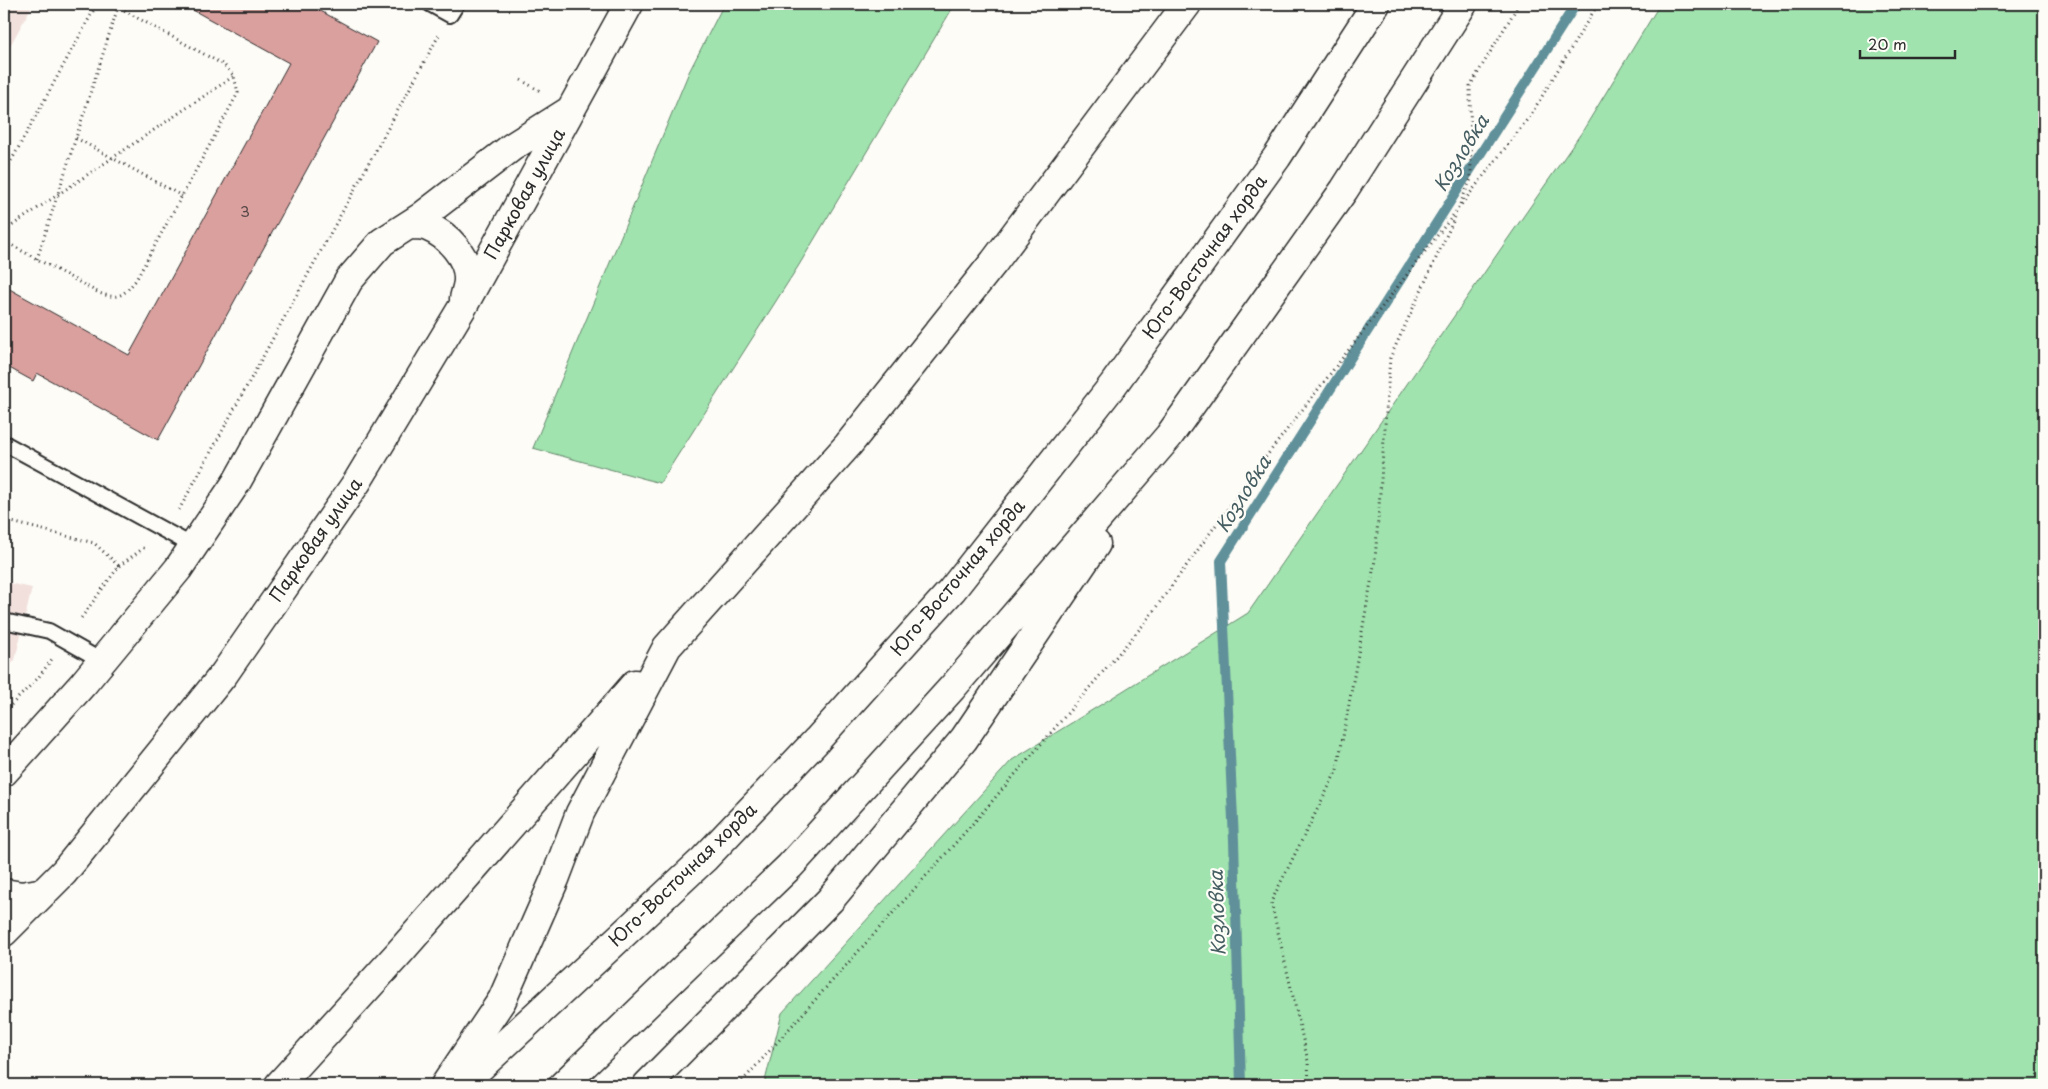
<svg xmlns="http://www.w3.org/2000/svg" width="2048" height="1089" font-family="'Playpen Sans',sans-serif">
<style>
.built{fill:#f2e0dc}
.green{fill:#a0e3ae;stroke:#66876c}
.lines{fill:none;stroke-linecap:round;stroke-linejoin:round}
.stream{stroke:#619099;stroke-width:10}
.building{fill:#daa09e;stroke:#2b2b2b}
.service-casing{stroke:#2b2b2b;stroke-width:18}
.minor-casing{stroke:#2b2b2b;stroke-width:31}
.primary-casing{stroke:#2b2b2b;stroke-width:31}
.path{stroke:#2b2b2b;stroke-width:3;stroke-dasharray:1 4;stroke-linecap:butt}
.service{stroke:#fdfcf7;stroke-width:14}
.minor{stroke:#fdfcf7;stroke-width:28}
.primary{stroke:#fdfcf7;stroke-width:28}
.labels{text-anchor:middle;stroke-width:4.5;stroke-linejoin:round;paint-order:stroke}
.number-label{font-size:15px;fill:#574848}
.street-label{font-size:18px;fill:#2b2b2b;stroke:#fdfcf7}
.water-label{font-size:19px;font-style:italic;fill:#465e62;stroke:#fdfcf7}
</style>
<rect width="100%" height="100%" fill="#fdfcf7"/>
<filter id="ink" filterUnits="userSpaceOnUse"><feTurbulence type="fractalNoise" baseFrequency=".02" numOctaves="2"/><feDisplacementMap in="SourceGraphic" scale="10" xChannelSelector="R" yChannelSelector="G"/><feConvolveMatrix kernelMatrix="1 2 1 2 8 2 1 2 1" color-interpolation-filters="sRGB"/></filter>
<g filter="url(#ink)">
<!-- built -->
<path class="built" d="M 4,4 L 33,4 L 4,57 Z
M 4,582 L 32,588 L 15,660 L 4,673 Z"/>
<!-- green -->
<path class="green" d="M 724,4 L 955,4 L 799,265 L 660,483 L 533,448 L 689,72 Z
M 1660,4 L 2044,4 L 2044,1085 L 764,1085 L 782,1013 L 1012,760 L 1248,613 L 1582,132 Z"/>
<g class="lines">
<!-- stream -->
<path class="stream" d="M 1241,1085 L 1234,841 L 1221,561 L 1576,4"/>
</g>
<!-- building -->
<path class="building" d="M 182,4 L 308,4 L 377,42 L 158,440 L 37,373 L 33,381 L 4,365 L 4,286 L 129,355 L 289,63 Z"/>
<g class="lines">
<defs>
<path id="service" d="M 430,4 L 450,15 L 457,4
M 4,443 L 193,546
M 4,621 L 49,631 L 102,661"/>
<path id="minor" d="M 409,225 C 415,225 423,225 428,227 C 448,235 469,258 468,280 C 468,286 465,293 464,299
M 4,772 L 83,684 L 178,569 L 236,483 L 349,280 L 382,242 L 421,217 L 512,147 L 569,111
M 4,893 L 22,896 L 44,892
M 4,932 L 64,872 L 224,674 L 357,482 L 462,308 L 629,4
M 279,1085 L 399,953 L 635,684
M 445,1085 L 502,1000 L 555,879 L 580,813 L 667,647 L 848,445 L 994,262 L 1187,4"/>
<path id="primary" d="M 461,1085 L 704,859 L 817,740 L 952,590 L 1113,385 L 1277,157 L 1376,4
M 563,1085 L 790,866 L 952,688 L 1169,436 L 1344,190 L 1463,4
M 647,1085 L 830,900 L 964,739 L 1096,544"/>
</defs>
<!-- service casing -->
<use href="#service" class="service-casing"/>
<!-- minor casing -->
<use href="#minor" class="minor-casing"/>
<!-- primary casing -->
<use href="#primary" class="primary-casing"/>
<!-- path -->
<path class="path" d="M 521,80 L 542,92
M 76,138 L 182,196
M 4,174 L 97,4
M 1460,204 L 1471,179 L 1470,86 L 1519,4
M 4,231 L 234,76
M 4,241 L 99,293 C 119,300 123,296 136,280 L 238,93 L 234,76 L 224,65 L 112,4
M 37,259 L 118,7
M 179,510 L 439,35
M 4,520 L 94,543 L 119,566 L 79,621
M 119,566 L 145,547
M 4,712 L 38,678 L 52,659
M 739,1085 L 976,820 L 1144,624 L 1258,467 L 1530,116 L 1598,4
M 1309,1085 L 1308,1061 L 1271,902 L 1337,770 L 1375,560 L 1390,358 L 1455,217"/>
<!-- service -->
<use href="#service" class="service"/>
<!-- minor -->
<use href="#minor" class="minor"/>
<!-- primary -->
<use href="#primary" class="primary"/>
</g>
</g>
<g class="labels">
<!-- number labels -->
<g class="number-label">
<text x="245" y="217">3</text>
</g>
<!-- street labels -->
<g class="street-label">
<text transform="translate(525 194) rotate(-61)" y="6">Парковая улица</text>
<text transform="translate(1205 257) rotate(-54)" y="6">Юго-Восточная хорда</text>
<text transform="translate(316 540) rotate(-55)" y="6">Парковая улица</text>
<text transform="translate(958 578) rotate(-50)" y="6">Юго-Восточная хорда</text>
<text transform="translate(683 875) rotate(-44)" y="6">Юго-Восточная хорда</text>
</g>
<!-- water labels -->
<g class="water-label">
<text transform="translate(1461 153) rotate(-58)" y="7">Козловка</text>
<text transform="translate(1243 494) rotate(-58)" y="7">Козловка</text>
<text transform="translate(1217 913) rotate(-92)" y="7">Козловка</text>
</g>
</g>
<!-- margin -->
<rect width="2048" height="1089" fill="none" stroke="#fdfcf7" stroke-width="20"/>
<rect x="10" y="10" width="2028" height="1069" fill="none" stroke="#2b2b2b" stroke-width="2" filter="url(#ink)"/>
<!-- scale -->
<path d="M1860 50v8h95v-8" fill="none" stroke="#2b2b2b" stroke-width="2.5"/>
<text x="1868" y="50" font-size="15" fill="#2b2b2b" stroke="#fdfcf7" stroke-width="4" paint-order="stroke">20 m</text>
</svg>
